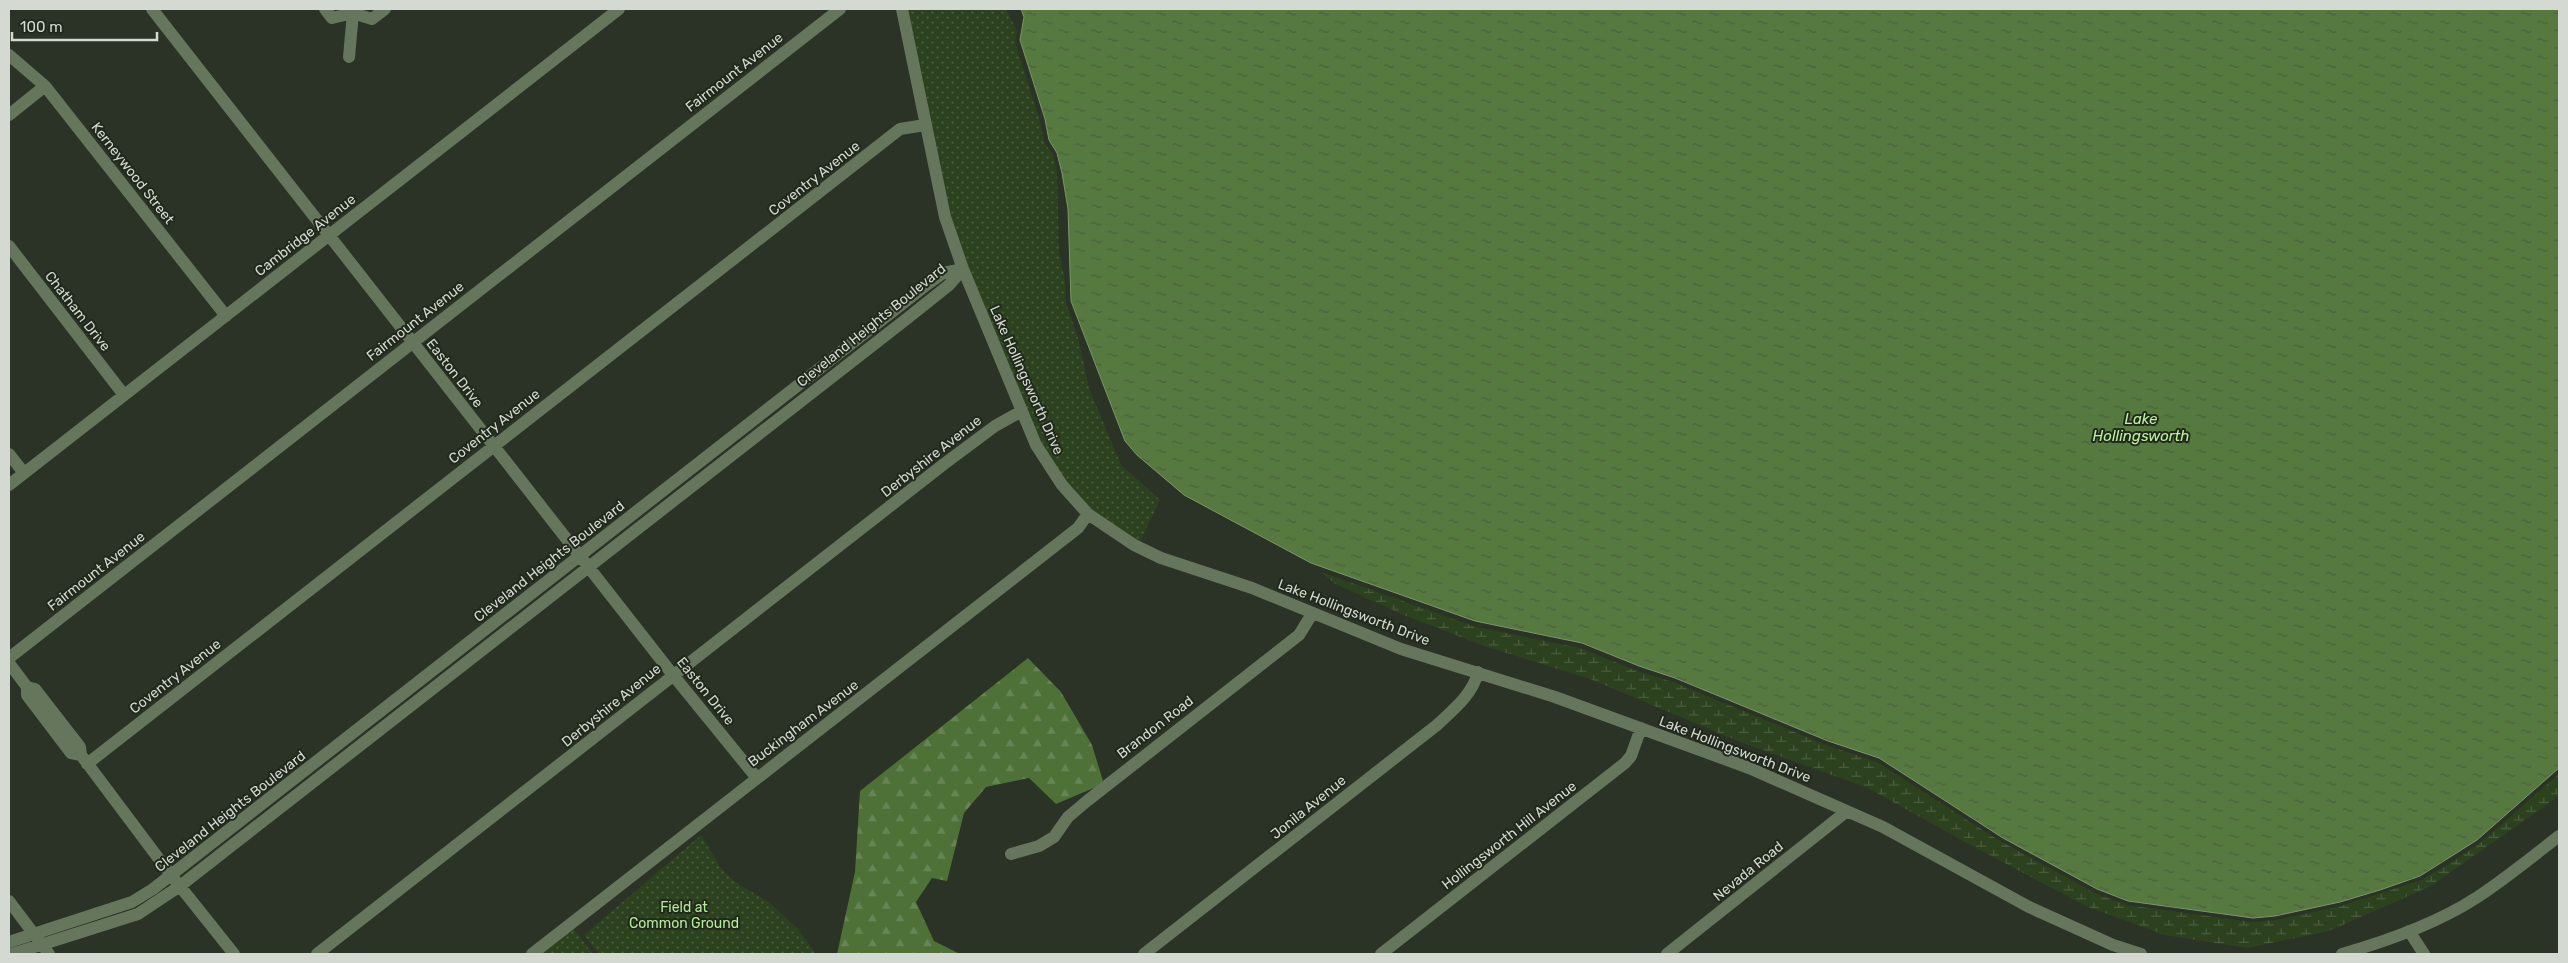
<svg xmlns="http://www.w3.org/2000/svg" width="2568" height="963" font-family="Rubik,sans-serif">
<style>
.forest{fill:url(#forest-firs)}
.wetland{fill:url(#wetland-marsh)}
.park{fill:url(#park-dots)}
.water{fill:url(#water-ripples);stroke:#7c966b}
.lines{fill:none;stroke-linecap:round;stroke-linejoin:round}
.minor{stroke:#66765d;stroke-width:12}
.labels{text-anchor:middle;stroke-width:4;stroke-linejoin:round;paint-order:stroke}
.street-label{font-size:14px;fill:#d4dad1;stroke:#20291b}
.park-label{font-size:14px;fill:#b5ea96;stroke:#20291b}
.water-label{font-size:15px;font-style:italic;fill:#bcf19d;stroke:#20291b}
</style>
<defs>
<pattern id="forest-firs" width="22" height="20" patternUnits="userSpaceOnUse" patternTransform="scale(1.25)"><rect width="22" height="20" fill="#4e7138"/><path d="M5 1l3.5 6h-7zM16 11l3.5 6h-7z" fill="#678554"/></pattern>
<pattern id="wetland-marsh" width="20" height="14" patternUnits="userSpaceOnUse" patternTransform="scale(1.25)"><rect width="20" height="14" fill="#2c421f"/><path d="M1 5h8M5 5V1M11 12h8M15 12V8" fill="none" stroke="#4a5d3e"/></pattern>
<pattern id="park-dots" width="8" height="8" patternUnits="userSpaceOnUse" patternTransform="scale(1.25)"><rect width="8" height="8" fill="#2c421f"/><path d="M2 2h.1M6 6h.1" fill="none" stroke="#4a5d3e" stroke-width="1.8" stroke-linecap="round"/></pattern>
<pattern id="water-ripples" width="26" height="14" patternUnits="userSpaceOnUse" patternTransform="scale(1.25)"><rect width="26" height="14" fill="#56793f"/><path d="M2 4q2-2 4 0t4 0M15 11q2-2 4 0t4 0" fill="none" stroke="#4c603f"/></pattern>
</defs>
<rect width="100%" height="100%" fill="#2a3325"/>
<!-- forest -->
<path class="forest" d="M 1028,658 L 1061,692 L 1092,745 L 1103,781 L 1096,787 L 1056,804 L 1029,778 L 986,787 L 964,813 L 947,881 L 932,878 L 916,902 L 934,941 L 960,954 L 837,954 L 855,872 L 860,791 Z"/>
<!-- wetland -->
<path class="wetland" d="M 1321,572 L 1473,626 L 1580,648 L 1637,671 L 1673,682 L 1826,745 L 1877,762 L 2000,841 L 2095,893 L 2126,905 L 2252,922 L 2276,920 L 2341,906 L 2421,880 L 2451,863 L 2480,843 L 2559,774 L 2559,796 L 2431,886 L 2329,931 L 2247,948 L 2165,935 L 2088,907 L 1965,842 L 1868,788 L 1743,743 L 1590,679 L 1487,647 L 1401,614 L 1334,583 Z"/>
<!-- park -->
<path class="park" d="M 907,9 L 1006,9 L 1017,31 L 1015,42 L 1019,55 L 1040,121 L 1044,142 L 1053,155 L 1057,171 L 1059,251 L 1065,281 L 1066,303 L 1078,338 L 1089,388 L 1121,465 L 1160,500 L 1140,542 L 1092,510 L 1066,482 L 1041,442 L 969,270 L 950,215 Z
M 701,835 L 720,867 L 735,882 L 769,902 L 799,930 L 816,954 L 599,954 L 584,935 Z
M 570,924 L 593,954 L 532,954 Z"/>
<!-- water -->
<path class="water" d="M 1021,9 L 2559,9 L 2559,768 L 2477,840 L 2420,876 L 2380,890 L 2340,902 L 2275,916 L 2253,918 L 2128,901 L 2097,889 L 2003,838 L 1879,758 L 1828,741 L 1675,678 L 1639,666 L 1582,643 L 1475,621 L 1311,563 L 1184,495 L 1137,455 L 1125,441 L 1071,301 L 1068,209 L 1062,173 L 1057,153 L 1049,140 L 1045,119 L 1020,40 L 1024,17 Z"/>
<g class="lines">
<!-- minor -->
<path class="minor" d="M 152,9 L 673,675 L 756,777
M 325,9 L 332,18 L 353,13 L 372,19 L 385,9
M 902,9 L 945,217 L 963,269 L 1036,445 L 1062,485 L 1088,514 L 1134,545 L 1161,558 L 1252,588 L 1401,649 L 1555,697 L 1749,768 L 1883,827 L 2029,907 L 2113,945 L 2141,954
M 9,55 L 45,86 L 226,316
M 349,57 L 353,13
M 9,115 L 45,86
M 9,246 L 124,395
M 9,454 L 24,473
M 9,485 L 619,9
M 9,658 L 840,9
M 9,663 L 27,687 L 35,689 L 80,747 L 81,755 L 171,875 L 234,954
M 27,687 L 27,695 L 71,753 L 81,755
M 87,764 L 900,129 L 925,125
M 1011,854 L 1039,846 L 1054,837 L 1068,817 L 1087,801 L 1299,635 L 1312,614
M 9,901 L 49,954
M 2409,931 L 2424,954
M 9,942 L 132,902 L 153,889 L 929,283 L 943,273 L 963,269
M 12,954 L 138,914 L 180,886 L 909,317 L 949,285 L 963,269
M 317,954 L 944,464 L 995,426 L 1022,411
M 532,954 L 1078,528 L 1088,514
M 1144,954 L 1437,725 C 1453,710 1473,694 1478,672
M 1381,954 L 1625,763 L 1631,756 L 1641,728
M 1667,954 L 1847,811
M 2342,954 C 2387,941 2436,924 2476,898 C 2505,879 2532,857 2559,836"/>
</g>
<g class="labels">
<!-- street labels -->
<g class="street-label">
<text transform="translate(734 72) rotate(-38)" y="5">Fairmount Avenue</text>
<text transform="translate(133 173) rotate(52)" y="5">Kerneywood Street</text>
<text transform="translate(814 178) rotate(-38)" y="5">Coventry Avenue</text>
<text transform="translate(305 235) rotate(-38)" y="5">Cambridge Avenue</text>
<text transform="translate(78 311) rotate(52)" y="5">Chatham Drive</text>
<text transform="translate(415 321) rotate(-38)" y="5">Fairmount Avenue</text>
<text transform="translate(871 325) rotate(-39)" y="5">Cleveland Heights Boulevard</text>
<text transform="translate(455 373) rotate(52)" y="5">Easton Drive</text>
<text transform="translate(1027 380) rotate(66)" y="5">Lake Hollingsworth Drive</text>
<text transform="translate(494 426) rotate(-38)" y="5">Coventry Avenue</text>
<text transform="translate(931 456) rotate(-38)" y="5">Derbyshire Avenue</text>
<text transform="translate(549 561) rotate(-38)" y="5">Cleveland Heights Boulevard</text>
<text transform="translate(96 571) rotate(-38)" y="5">Fairmount Avenue</text>
<text transform="translate(1354 612) rotate(21)" y="5">Lake Hollingsworth Drive</text>
<text transform="translate(175 676) rotate(-38)" y="5">Coventry Avenue</text>
<text transform="translate(706 691) rotate(51)" y="5">Easton Drive</text>
<text transform="translate(611 705) rotate(-39)" y="5">Derbyshire Avenue</text>
<text transform="translate(803 723) rotate(-37)" y="5">Buckingham Avenue</text>
<text transform="translate(1155 727) rotate(-38)" y="5">Brandon Road</text>
<text transform="translate(1735 749) rotate(21)" y="5">Lake Hollingsworth Drive</text>
<text transform="translate(1308 807) rotate(-39)" y="5">Jonila Avenue</text>
<text transform="translate(230 811) rotate(-38)" y="5">Cleveland Heights Boulevard</text>
<text transform="translate(1509 835) rotate(-38)" y="5">Hollingsworth Hill Avenue</text>
<text transform="translate(1748 871) rotate(-39)" y="5">Nevada Road</text>
</g>
<!-- park labels -->
<g class="park-label">
<text x="684" y="912">Field at<tspan x="684" dy="16">Common Ground</tspan></text>
</g>
<!-- water labels -->
<g class="water-label">
<text x="2141" y="424">Lake<tspan x="2141" dy="17">Hollingsworth</tspan></text>
</g>
</g>
<!-- border -->
<rect width="2568" height="963" fill="none" stroke="#d4dad1" stroke-width="20"/>
<!-- scale -->
<path d="M12 32v8h145v-8" fill="none" stroke="#d4dad1" stroke-width="2.5"/>
<text x="20" y="32" font-size="15" fill="#d4dad1" stroke="#20291b" stroke-width="4" paint-order="stroke">100 m</text>
</svg>
